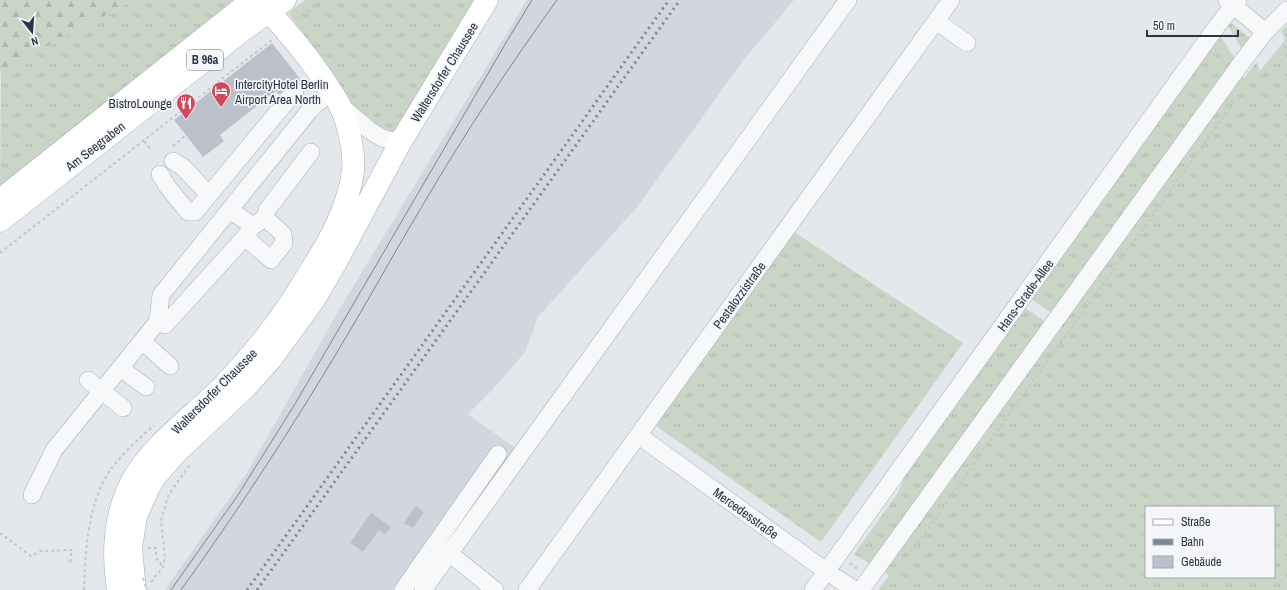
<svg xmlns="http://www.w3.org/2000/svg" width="1287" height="590" font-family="'Archivo Narrow',sans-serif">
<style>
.built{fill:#d2d6de}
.grass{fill:url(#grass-tufts);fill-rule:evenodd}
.forest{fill:url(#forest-firs)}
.building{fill:#bbc0ca}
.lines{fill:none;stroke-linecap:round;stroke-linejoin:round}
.minor-casing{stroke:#a9aeb7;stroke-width:18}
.major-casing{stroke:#a3abb8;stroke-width:23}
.path{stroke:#c2c5cb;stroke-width:2;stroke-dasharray:3 3;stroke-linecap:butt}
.minor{stroke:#f7f8fa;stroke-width:17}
.major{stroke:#fff;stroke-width:22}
.tram{stroke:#7d8696;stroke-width:1}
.rail{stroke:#7d8696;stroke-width:3;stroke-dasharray:2 4;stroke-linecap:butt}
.path-bridge{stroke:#c2c5cb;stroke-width:2;stroke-dasharray:3 3;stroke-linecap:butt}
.labels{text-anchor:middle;stroke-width:3.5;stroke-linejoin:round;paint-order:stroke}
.shield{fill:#f4f6f9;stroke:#676e7b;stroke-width:1}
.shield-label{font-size:12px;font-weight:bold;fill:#2b3445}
.street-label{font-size:13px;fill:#2b3445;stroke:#f4f6f9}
.poi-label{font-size:13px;fill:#2b3445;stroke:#f4f6f9;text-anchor:start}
</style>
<defs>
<pattern id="grass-tufts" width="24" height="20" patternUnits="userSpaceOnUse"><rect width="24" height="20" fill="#c9d6c5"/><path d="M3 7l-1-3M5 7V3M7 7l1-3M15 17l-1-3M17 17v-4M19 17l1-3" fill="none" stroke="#adb8ab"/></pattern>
<pattern id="forest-firs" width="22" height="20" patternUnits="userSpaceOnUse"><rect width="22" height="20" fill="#c9d6c5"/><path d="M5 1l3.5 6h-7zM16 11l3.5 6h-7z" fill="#adb8ab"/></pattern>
</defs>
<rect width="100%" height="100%" fill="#e4e7ec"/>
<!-- built -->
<path class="built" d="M 527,0 L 794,0 L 742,62 L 638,206 L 538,317 L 525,352 L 492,390 L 468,414 L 518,450 L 417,590 L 165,590 L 247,473 L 339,310 Z"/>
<!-- grass -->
<path class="grass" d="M 134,0 L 237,0 L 0,186 L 1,69 Z
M 305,0 L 477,0 L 398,129 L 391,133 L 383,132 L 355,108 L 288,13 Z
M 1227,24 L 1233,24 L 1250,38 L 1242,49 Z
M 1287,25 L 1287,590 L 878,590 L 889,576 L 884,572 L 1240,75 L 1244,78 L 1255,64 L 1257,63 L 1260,71 L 1285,40 L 1283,36 L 1282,30 ZM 1146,507 L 1274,507 L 1274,577 L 1146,577 Z
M 1219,34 L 1235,59 L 1053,314 L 1030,298 Z
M 794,232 L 963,343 L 821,542 L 656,426 Z
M 1024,307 L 1047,323 L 873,566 L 854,554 L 898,493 L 907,470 Z"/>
<!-- forest -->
<path class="forest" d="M 0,0 L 134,0 L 0,71 Z"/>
<!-- building -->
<path class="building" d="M 272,43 L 301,80 L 299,82 L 291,82 L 279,95 L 276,91 L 220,135 L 224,141 L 203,157 L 174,120 Z
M 416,506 L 424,512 L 413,528 L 404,523 Z
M 371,513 L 391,527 L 385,535 L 379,530 L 363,552 L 350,543 Z"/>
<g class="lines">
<defs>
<path id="minor" d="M 1227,0 L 1265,32
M 936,21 L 967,43
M 341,106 L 369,130 L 382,138 L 400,143
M 160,174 L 167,186 L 188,212 L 195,212 L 209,195 L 183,167 L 173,161
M 209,195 L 295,91
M 230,210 L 253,226 L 245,237 L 271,260 L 284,243 L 283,234 L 265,218 L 253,226
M 265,218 L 267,210 L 311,152
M 245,237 L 165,325 L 158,319 L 161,295 L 310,110 L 316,104 L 332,92
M 142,341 L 170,366
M 120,368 L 146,387
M 88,380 L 123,408
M 638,435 L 826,571 L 855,590
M 32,495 L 54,450 L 159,320
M 449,553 L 495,590
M 403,590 L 498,454
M 423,590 L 848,0
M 527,590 L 951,0
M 813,590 L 1217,26 L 1238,0
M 861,590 L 1242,62 L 1265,32 L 1287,10"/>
<path id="major" d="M 0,200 L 252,0
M 0,221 L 243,30 L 285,0
M 118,590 C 112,552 114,515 132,481 C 154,442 194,416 224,385 C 257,351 285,314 309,273 C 329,242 348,208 353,171 C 355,154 348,121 340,106 C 337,99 333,94 329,88 C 309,56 284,28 259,0
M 135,590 L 131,548 L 136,516 L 149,487 L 155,477 L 176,453 L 246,387 L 271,359 L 314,300 L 335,264 L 400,143 L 487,0"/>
</defs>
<!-- minor casing -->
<use href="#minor" class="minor-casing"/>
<!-- major casing -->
<use href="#major" class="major-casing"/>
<!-- path -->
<path class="path" d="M 298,19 L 323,0
M 1283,47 L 1287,47
M 144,141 L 151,150
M 173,146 L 186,135
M 0,253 L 273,39
M 0,533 L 31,556 L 41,551 L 72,550 L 70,563
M 148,548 L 156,548 L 156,558 L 163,567
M 905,556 L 917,545 L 987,445 L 1230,108 L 1234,99
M 850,563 L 859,570
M 151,582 L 163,567 L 165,557 L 161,520 L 168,496 L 191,463
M 84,590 C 85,552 88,501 111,469 C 122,455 139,437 154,426"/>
<!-- minor -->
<use href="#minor" class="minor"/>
<!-- major -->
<use href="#major" class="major"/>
<!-- tram -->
<path class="tram" d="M 171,590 L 238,495 L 295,404 L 507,41 L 532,0
M 181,590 C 237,512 290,431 339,349 C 368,301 395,251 424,203 C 465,133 510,65 557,0"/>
<!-- rail -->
<path class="rail" d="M 247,590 L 669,0
M 257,590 L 680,0"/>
<!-- path-bridge -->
<path class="path-bridge" d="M 143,578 L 147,590"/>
</g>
<!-- icons -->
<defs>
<symbol id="hotel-pin" viewBox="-11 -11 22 30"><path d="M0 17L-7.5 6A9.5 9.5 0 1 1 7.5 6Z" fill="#d1495b" stroke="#f4f6f9"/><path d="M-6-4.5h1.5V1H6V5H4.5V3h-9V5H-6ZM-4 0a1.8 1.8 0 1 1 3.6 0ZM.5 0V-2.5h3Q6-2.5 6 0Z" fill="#fff"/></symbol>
<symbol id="restaurant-pin" viewBox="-11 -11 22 30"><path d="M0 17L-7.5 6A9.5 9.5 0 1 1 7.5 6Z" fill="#d1495b" stroke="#f4f6f9"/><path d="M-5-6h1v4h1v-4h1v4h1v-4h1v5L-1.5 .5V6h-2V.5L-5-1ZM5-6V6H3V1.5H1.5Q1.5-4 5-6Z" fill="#fff"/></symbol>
</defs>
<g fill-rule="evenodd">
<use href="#hotel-pin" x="210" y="80" width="22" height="30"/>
<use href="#restaurant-pin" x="175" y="92" width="22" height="30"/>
</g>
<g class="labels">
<!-- shield labels -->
<rect class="shield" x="187" y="50" width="36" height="20" rx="3"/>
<g class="shield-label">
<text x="205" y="64">B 96a</text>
</g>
<!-- street labels -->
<g class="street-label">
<text transform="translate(444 72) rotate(-58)" y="5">Waltersdorfer Chaussee</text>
<text transform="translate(95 146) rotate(-38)" y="5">Am Seegraben</text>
<text transform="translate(739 295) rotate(-54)" y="5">Pestalozzistraße</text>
<text transform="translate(1025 295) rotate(-54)" y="5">Hans-Grade-Allee</text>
<text transform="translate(214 391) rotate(-45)" y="5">Waltersdorfer Chaussee</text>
<text transform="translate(746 513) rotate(36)" y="5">Mercedesstraße</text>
</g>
<!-- poi labels -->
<g class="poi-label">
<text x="235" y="89">IntercityHotel Berlin<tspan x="235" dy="15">Airport Area North</tspan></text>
<text x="172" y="108" text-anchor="end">BistroLounge</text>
</g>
</g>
<!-- legend -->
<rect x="1145" y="506" width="130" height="72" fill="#f4f6f9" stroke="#a4a8b1"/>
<rect x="1153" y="519" width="20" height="6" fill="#ffffff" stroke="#a4a8b1"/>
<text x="1181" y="526" font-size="12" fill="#2b3445">Straße</text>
<rect x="1153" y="539" width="20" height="6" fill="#7d8696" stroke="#a4a8b1"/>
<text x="1181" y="546" font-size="12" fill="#2b3445">Bahn</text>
<rect x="1153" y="556" width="20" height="12" fill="#bbc0ca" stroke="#a4a8b1"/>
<text x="1181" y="566" font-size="12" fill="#2b3445">Gebäude</text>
<!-- north arrow -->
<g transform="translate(32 32) rotate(163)" stroke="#f4f6f9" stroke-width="3" paint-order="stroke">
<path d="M0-3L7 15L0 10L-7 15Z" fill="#2b3445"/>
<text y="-6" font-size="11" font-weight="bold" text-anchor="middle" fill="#2b3445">N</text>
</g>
<!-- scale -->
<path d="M1147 30v6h91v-6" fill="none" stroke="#2b3445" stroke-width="2"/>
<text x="1153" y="30" font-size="12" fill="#2b3445" stroke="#f4f6f9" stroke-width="3" paint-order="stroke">50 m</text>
</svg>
